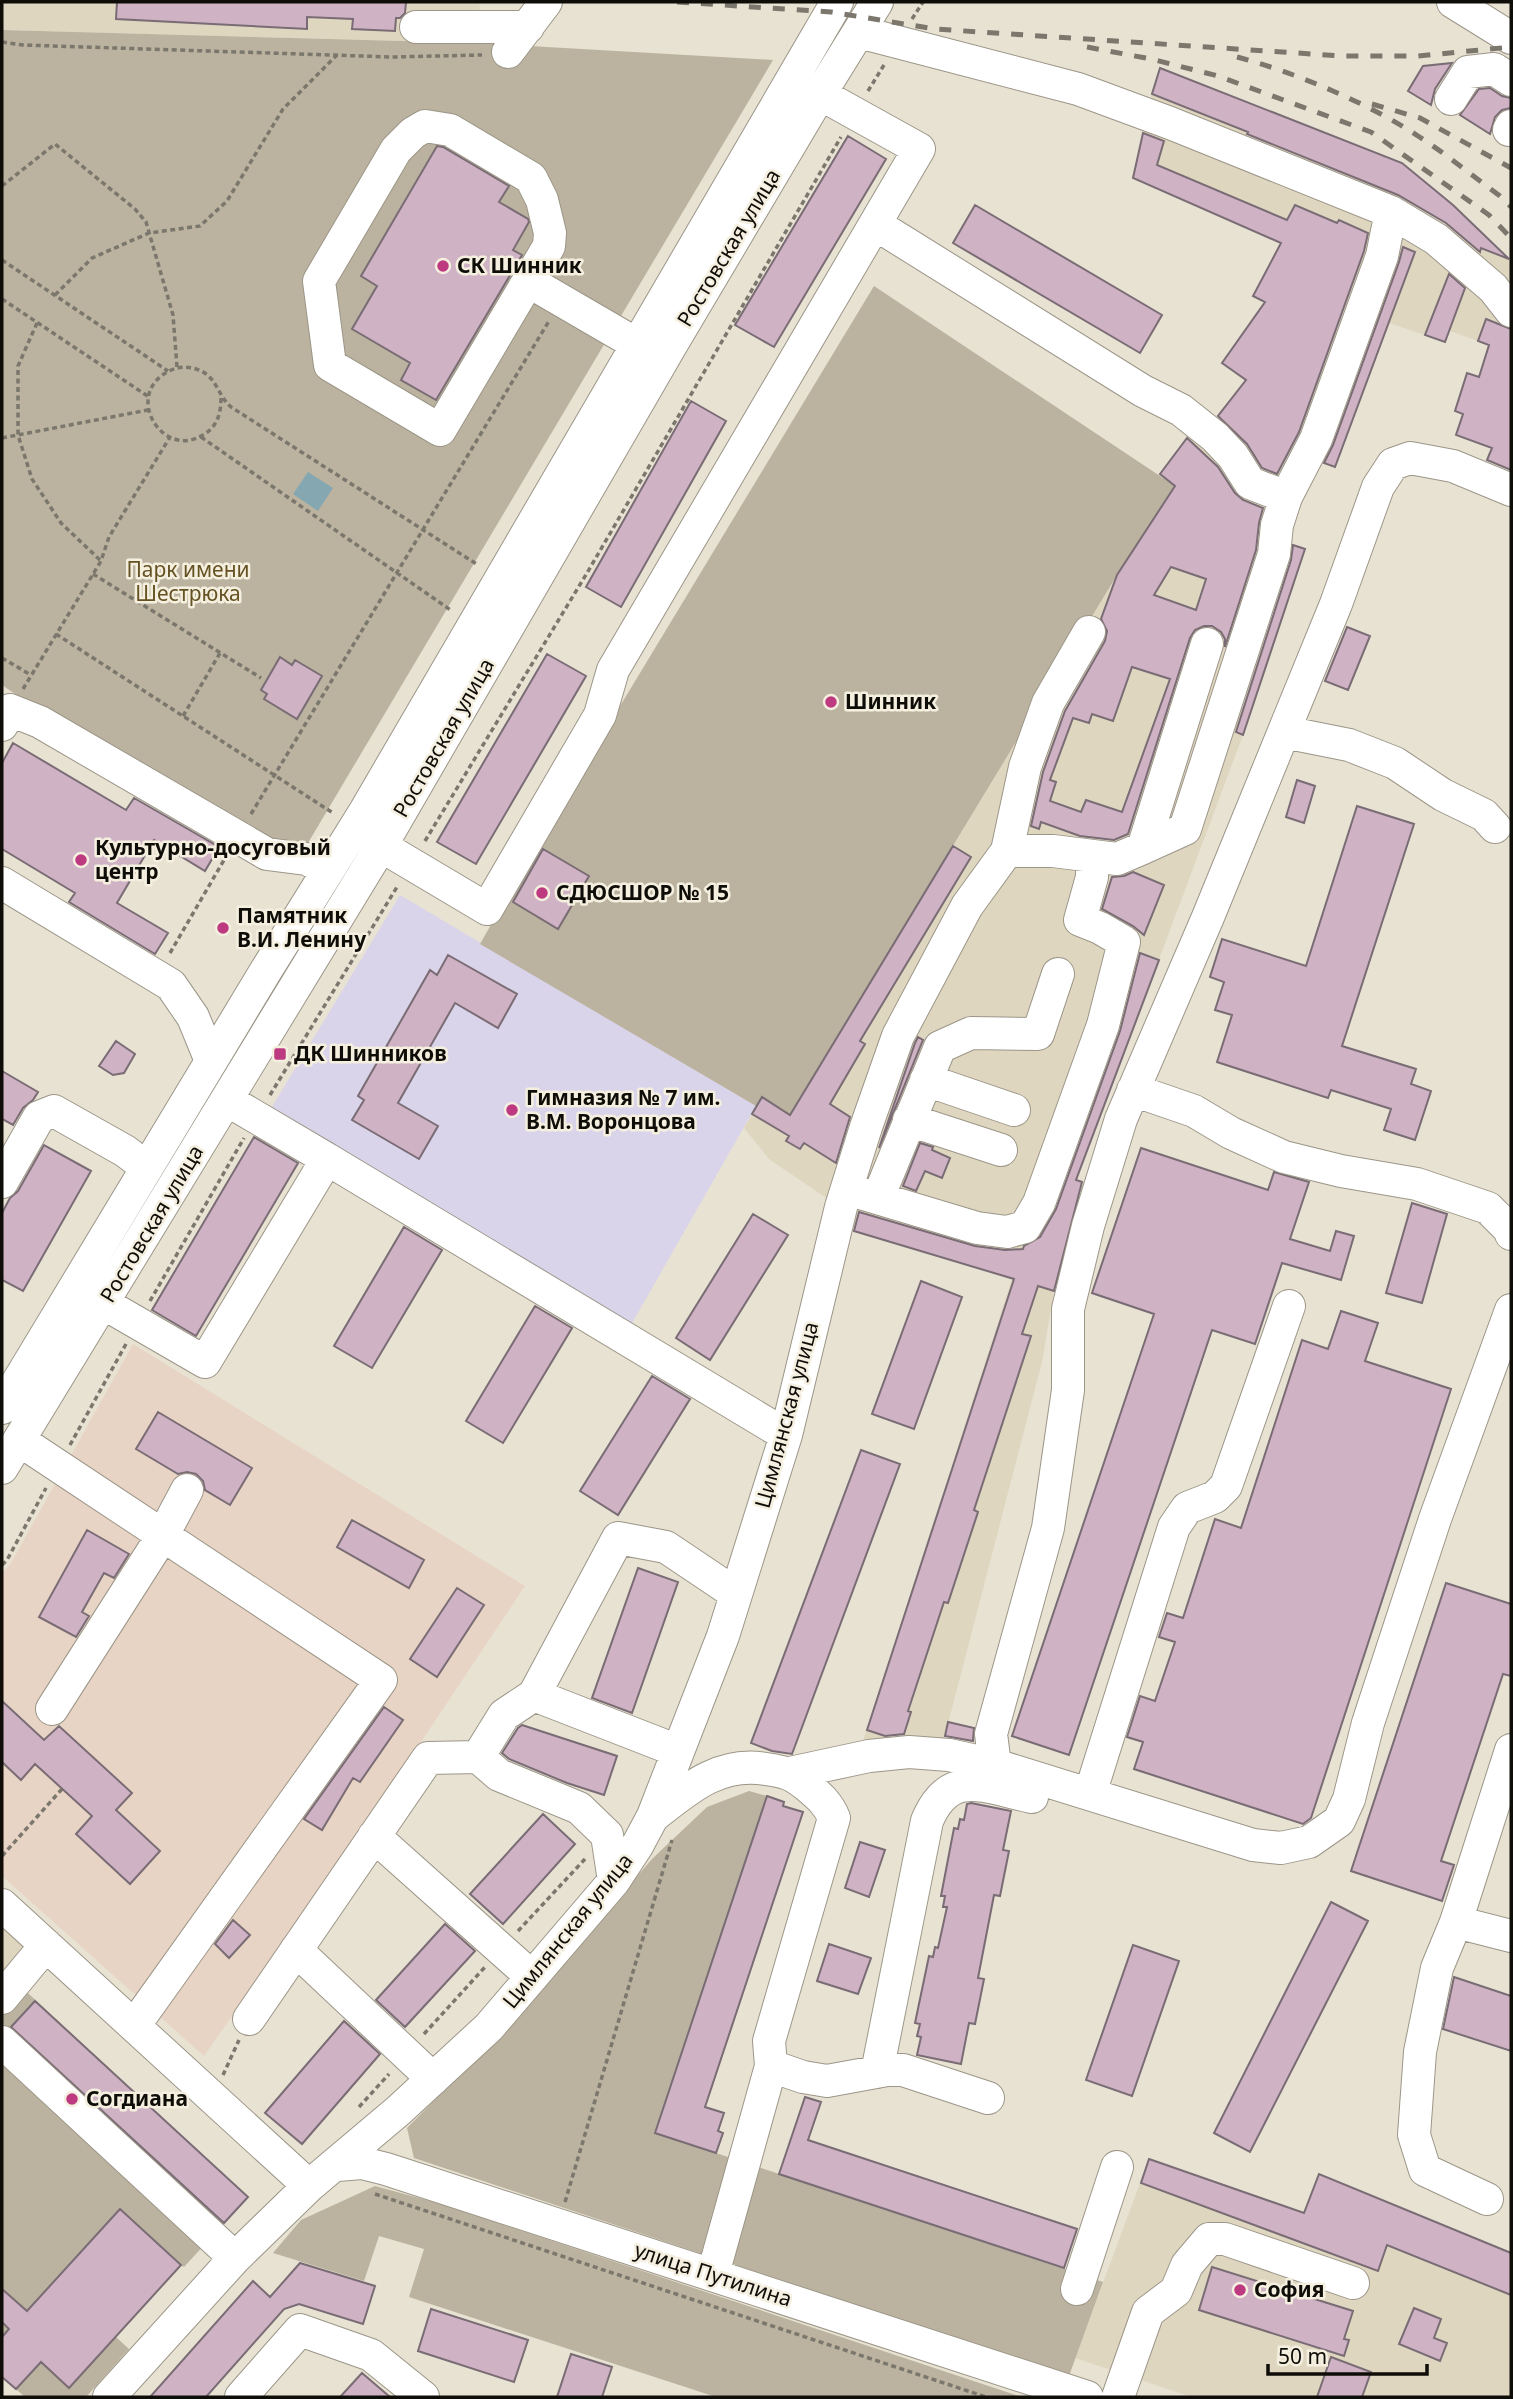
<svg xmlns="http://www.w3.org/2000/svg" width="1513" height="2399" font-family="'Noto Sans',sans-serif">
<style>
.built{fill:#dfd6c0}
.education{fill:#dad4ea}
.medical{fill:#e8d4c5}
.green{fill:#bbb39f}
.water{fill:#84a7b1}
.building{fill:#cfb3c5;stroke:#7a6c74;stroke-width:2;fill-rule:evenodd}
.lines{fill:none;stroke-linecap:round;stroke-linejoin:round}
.minor-casing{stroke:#9c9688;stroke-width:34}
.path{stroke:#7b776d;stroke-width:3.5;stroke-dasharray:5 3.5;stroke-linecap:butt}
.minor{stroke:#fff;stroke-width:32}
.rail{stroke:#7b776d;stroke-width:5;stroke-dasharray:12 12;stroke-linecap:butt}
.poi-dot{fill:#bd3a81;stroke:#f5efe0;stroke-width:2.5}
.labels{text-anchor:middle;stroke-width:5;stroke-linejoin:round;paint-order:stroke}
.street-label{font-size:21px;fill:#0f0d08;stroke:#f5efe0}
.poi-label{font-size:21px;font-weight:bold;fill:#0f0d08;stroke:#f5efe0;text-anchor:start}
.park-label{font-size:21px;fill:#655222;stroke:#f5efe0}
</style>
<rect width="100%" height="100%" fill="#e8e2d3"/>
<!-- built -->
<path class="built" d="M 2,2 L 480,2 L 477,43 L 2,30 Z
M 1160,68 L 1402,163 L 1453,205 L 1511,260 L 1511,353 L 1450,331 L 1445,342 L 1389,323 L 1335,467 L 1317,460 L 1284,542 L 1305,549 L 1243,735 L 1077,1179 L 1084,1182 L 1080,1204 L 1054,1291 L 1042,1362 L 942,1747 L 859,1753 L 1012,1279 L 842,1227 L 835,1204 L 769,1159 L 744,1128 L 762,1097 L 791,1114 L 1117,575 L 1175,486 L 1160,474 L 1189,436 L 1211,425 L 1245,381 L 1222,363 L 1265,302 L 1281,243 L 1133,178 L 1152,94 Z
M 2,1927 L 29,1950 L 6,1974 L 2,1969 Z
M 1149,2159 L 1338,2225 L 1511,2295 L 1511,2397 L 1191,2397 L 1075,2358 Z"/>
<!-- education -->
<path class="education" d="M 400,895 L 756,1106 L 627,1332 L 267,1115 Z"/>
<!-- medical -->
<path class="medical" d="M 133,1344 L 525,1586 L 365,1826 L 204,2056 L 2,1876 L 2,1573 L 11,1563 Z"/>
<!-- green -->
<path class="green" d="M 2,30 L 477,43 L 773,60 L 305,848 L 245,833 L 28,703 L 2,685 Z
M 874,286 L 1175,486 L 1117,575 L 790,1115 L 762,1098 L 756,1106 L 480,944 L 536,845 Z
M 749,1791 L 767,1796 L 656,2133 L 1103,2282 L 1069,2376 L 414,2158 L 407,2128 L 490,2044 L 653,1858 L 707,1807 Z
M 2,1969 L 248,2197 L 184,2267 L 181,2265 L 116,2337 L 129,2349 L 86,2397 L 25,2397 L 2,2377 Z
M 375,2186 L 441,2204 L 1022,2397 L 716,2397 L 409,2297 L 424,2249 L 379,2236 L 364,2281 L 273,2253 L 301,2220 Z"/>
<!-- water -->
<path class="water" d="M 308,472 L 333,488 L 318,511 L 293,494 Z"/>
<!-- building -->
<path class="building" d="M 117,2 L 406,2 L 405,13 L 400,18 L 396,18 L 395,31 L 352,29 L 353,19 L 307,17 L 307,29 L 116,19 Z
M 1452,63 L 1435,89 L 1431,105 L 1408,91 L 1423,66 Z
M 1160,68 L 1402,163 L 1453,205 L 1509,259 L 1481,248 L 1480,252 L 1446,223 L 1398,195 L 1247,134 L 1248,132 L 1152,94 Z
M 1490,88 L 1502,96 L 1511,98 L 1511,108 L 1502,110 L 1495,117 L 1490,134 L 1460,115 L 1479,89 Z
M 1143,133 L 1164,141 L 1157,165 L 1287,220 L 1295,205 L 1337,223 L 1339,220 L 1368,233 L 1364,251 L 1299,432 L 1277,474 L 1262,468 L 1247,444 L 1218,416 L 1246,380 L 1222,363 L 1265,302 L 1253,296 L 1281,243 L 1133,178 Z
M 848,136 L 886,159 L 774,347 L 735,325 Z
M 437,146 L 443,147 L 509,186 L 499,202 L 528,219 L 529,222 L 513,250 L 522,255 L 436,400 L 401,380 L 410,363 L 352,329 L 377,286 L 361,276 Z
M 975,205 L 1162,315 L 1140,353 L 953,243 Z
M 1403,247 L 1415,252 L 1335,467 L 1324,463 L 1333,445 L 1399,262 Z
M 1449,274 L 1465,288 L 1445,342 L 1425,335 Z
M 1486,319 L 1511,329 L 1511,470 L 1487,460 L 1492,448 L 1456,435 L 1463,414 L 1455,411 L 1467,373 L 1479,377 L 1489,345 L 1478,341 Z
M 691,401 L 726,421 L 621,607 L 586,587 Z
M 1187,438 L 1218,467 L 1235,493 L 1243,500 L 1263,508 L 1259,523 L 1256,550 L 1225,647 L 1225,639 L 1221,632 L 1212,626 L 1204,626 L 1195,630 L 1190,638 L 1128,834 L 1114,840 L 1080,836 L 1041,822 L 1039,829 L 1031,826 L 1043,772 L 1065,711 L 1105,641 L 1107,631 L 1101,619 L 1117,575 L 1175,486 L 1160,474 ZM 1171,567 L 1206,579 L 1196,610 L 1154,595 ZM 1132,667 L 1170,679 L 1122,812 L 1086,800 L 1081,812 L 1050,801 L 1056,782 L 1050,780 L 1073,718 L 1089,723 L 1092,714 L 1113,721 Z
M 1293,545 L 1305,549 L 1243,735 L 1236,732 L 1291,560 Z
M 1347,627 L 1370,636 L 1348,690 L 1325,681 Z
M 547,654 L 586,676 L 476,864 L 437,842 Z
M 280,657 L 292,665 L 295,660 L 322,676 L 297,719 L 264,699 L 267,694 L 261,690 Z
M 13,743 L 126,810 L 134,798 L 219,847 L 205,871 L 154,840 L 117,903 L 168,933 L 155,954 L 69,902 L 75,893 L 2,849 L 2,763 Z
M 1297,780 L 1315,786 L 1304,823 L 1286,817 Z
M 1357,806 L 1414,824 L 1342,1046 L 1416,1069 L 1411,1084 L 1431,1091 L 1415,1140 L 1384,1130 L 1391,1109 L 1331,1090 L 1328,1098 L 1217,1062 L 1232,1015 L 1215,1010 L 1224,982 L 1210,977 L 1222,939 L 1306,966 Z
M 953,846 L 971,857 L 860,1041 L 865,1044 L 830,1104 L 850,1117 L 836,1163 L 804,1143 L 800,1149 L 786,1141 L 789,1136 L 752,1114 L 762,1097 L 790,1115 Z
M 543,849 L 589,876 L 558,929 L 513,902 Z
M 1133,872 L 1164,885 L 1144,935 L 1133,926 L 1102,909 L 1112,877 L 1124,876 Z
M 1140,953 L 1159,960 L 1076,1180 L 1082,1182 L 1054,1291 L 1038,1286 L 1022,1334 L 1031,1336 L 974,1510 L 978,1512 L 948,1603 L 944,1602 L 908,1711 L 911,1712 L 904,1734 L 885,1736 L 867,1730 L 1014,1279 L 854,1231 L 859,1212 L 975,1246 L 1005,1250 L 1023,1249 L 1024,1246 L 1040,1237 L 1056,1209 L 1120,1031 Z
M 448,955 L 517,994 L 498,1028 L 455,1003 L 398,1103 L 438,1126 L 419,1159 L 352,1120 L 364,1100 L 358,1096 L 430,970 L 437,975 Z
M 918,1037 L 923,1040 L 879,1148 L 915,1043 Z
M 116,1041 L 135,1054 L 124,1073 L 113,1075 L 99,1066 Z
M 2,1071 L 38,1092 L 33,1100 L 23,1108 L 13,1125 L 2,1119 Z
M 254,1137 L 298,1163 L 196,1336 L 152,1310 Z
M 920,1143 L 933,1147 L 932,1150 L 950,1158 L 942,1178 L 925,1171 L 916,1191 L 903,1186 Z
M 44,1145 L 91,1171 L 23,1291 L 2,1280 L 2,1213 L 10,1198 L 18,1191 Z
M 1141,1148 L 1268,1190 L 1274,1172 L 1309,1182 L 1290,1239 L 1330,1251 L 1336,1231 L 1354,1236 L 1341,1280 L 1282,1263 L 1255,1344 L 1212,1330 L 1069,1755 L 1012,1736 L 1154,1314 L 1092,1293 Z
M 1412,1203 L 1447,1214 L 1422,1303 L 1386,1293 Z
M 753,1214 L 788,1235 L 710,1360 L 676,1338 Z
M 404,1227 L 442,1250 L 372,1368 L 334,1346 Z
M 921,1281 L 962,1297 L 914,1429 L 872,1414 Z
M 535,1306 L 572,1328 L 503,1443 L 466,1421 Z
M 1341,1311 L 1378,1323 L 1365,1361 L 1451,1389 L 1311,1818 L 1303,1824 L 1134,1769 L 1143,1742 L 1127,1737 L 1140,1696 L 1155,1701 L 1175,1642 L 1159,1637 L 1167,1613 L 1183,1618 L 1215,1519 L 1241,1528 L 1302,1340 L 1328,1349 Z
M 652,1376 L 690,1399 L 618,1515 L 580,1491 Z
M 158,1412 L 252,1468 L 230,1505 L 205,1490 L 203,1481 L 196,1474 L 187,1472 L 178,1474 L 136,1449 Z
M 861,1450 L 900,1464 L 792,1754 L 772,1751 L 751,1743 Z
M 352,1520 L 424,1560 L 409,1588 L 337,1547 Z
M 87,1530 L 129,1554 L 114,1578 L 104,1573 L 82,1612 L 89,1616 L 76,1637 L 39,1617 Z
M 638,1568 L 678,1582 L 632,1713 L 592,1698 Z
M 1446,1583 L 1511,1604 L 1511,1676 L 1503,1674 L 1441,1861 L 1454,1865 L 1442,1901 L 1351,1871 Z
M 457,1588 L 484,1605 L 437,1677 L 410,1659 Z
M 2,1701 L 44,1740 L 59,1726 L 132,1793 L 116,1810 L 160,1851 L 130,1884 L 76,1834 L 92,1816 L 35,1764 L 21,1780 L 2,1762 Z
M 384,1707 L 403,1720 L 360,1782 L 353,1778 L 322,1830 L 304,1819 Z
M 948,1722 L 974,1728 L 973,1741 L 945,1736 Z
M 522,1725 L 617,1756 L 604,1795 L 567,1783 L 509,1759 L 502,1753 L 518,1728 Z
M 767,1796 L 784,1802 L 783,1806 L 803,1812 L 705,2107 L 724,2113 L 718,2131 L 723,2133 L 716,2153 L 655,2133 Z
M 971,1803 L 1011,1811 L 1003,1850 L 1009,1851 L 1000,1896 L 994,1895 L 978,1978 L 984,1979 L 975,2024 L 969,2023 L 961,2064 L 917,2055 L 921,2037 L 917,2036 L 920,2024 L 915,2023 L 929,1956 L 933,1957 L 935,1947 L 938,1948 L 947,1907 L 943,1907 L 945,1896 L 941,1896 L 954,1828 L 958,1829 L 960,1819 L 964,1820 L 967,1804 Z
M 543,1814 L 575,1844 L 503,1924 L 470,1894 Z
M 860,1842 L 885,1850 L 869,1897 L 845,1888 Z
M 1331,1902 L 1368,1921 L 1250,2152 L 1214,2133 Z
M 233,1920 L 250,1935 L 229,1958 L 215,1944 Z
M 445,1924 L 475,1951 L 405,2027 L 376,2000 Z
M 829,1944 L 871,1958 L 858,1994 L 817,1981 Z
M 1133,1945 L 1179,1961 L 1132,2096 L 1086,2080 Z
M 1454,1977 L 1511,1996 L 1511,2051 L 1443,2029 Z
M 35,2001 L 248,2197 L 224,2223 L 11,2027 Z
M 344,2021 L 380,2054 L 302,2144 L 265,2113 Z
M 805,2097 L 821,2102 L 808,2140 L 1077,2229 L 1064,2268 L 779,2174 Z
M 1149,2159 L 1304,2213 L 1319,2174 L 1511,2253 L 1511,2295 L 1387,2245 L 1378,2271 L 1141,2183 Z
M 120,2209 L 181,2265 L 69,2388 L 41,2362 L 16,2389 L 2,2377 L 2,2337 L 9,2329 L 2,2322 L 2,2289 L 27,2311 Z
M 300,2263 L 375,2286 L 363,2324 L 299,2304 L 284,2309 L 206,2397 L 150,2397 L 253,2281 L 270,2297 Z
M 1212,2267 L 1353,2311 L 1344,2339 L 1349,2340 L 1344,2356 L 1199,2310 Z
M 1414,2308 L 1441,2319 L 1434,2338 L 1447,2343 L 1440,2361 L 1399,2344 Z
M 431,2309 L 528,2340 L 514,2382 L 418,2351 Z
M 571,2354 L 612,2367 L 602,2397 L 557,2397 Z
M 1331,2357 L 1371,2372 L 1362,2397 L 1317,2397 Z
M 362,2373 L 390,2397 L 340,2397 Z"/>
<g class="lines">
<defs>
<path id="minor" d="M 1453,2 L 1511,38
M 416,27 L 528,27
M 859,32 L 1078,89 L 1170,123 L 1391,212 L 1436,239 L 1493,288 L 1511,311
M 508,52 L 546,2
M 1451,99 L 1468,72 L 1494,69 L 1511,80
M 425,126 L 450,130 L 531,178 L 542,200 L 550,233 L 549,246 L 440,430 L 330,365 L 319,281 L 396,150 L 413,133 Z
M 1509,130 L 1511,126
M 875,224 L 1143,391 L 1181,410 L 1215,437 L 1233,456 L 1250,483 L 1286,497
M 528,281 L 638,345
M 2,725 L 10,710 L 40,722 L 267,854 L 306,859 L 329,869
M 1284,732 L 1349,745 L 1395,763 L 1443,795 L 1484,815 L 1495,827
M 381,846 L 487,909 L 600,715 L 613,670 L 919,149 L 820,94
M 1143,848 L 1185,829 L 1274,554 L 1277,525 L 1286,497 L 1316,439 L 1382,256 L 1391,212
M 1007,851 L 1053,851 L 1117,859 L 1143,848 L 1207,644
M 2,883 L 171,985 L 193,1017 L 211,1061
M 926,1080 L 1014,1110
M 1133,1090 L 1194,1111 L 1231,1133 L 1284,1157 L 1341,1171 L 1417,1184 L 1488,1208 L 1510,1230 L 1511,1234
M 909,1120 L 1001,1150
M 327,1159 L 786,1435
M 2,1182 L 39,1117 L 54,1111 L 125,1151 L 146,1167
M 847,1189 L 977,1228 L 1007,1232 L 1025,1227 L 1039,1203 L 1103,1025 L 1124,942 L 1100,928 L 1080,920 L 1092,877 L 1092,856
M 878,1198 L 940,1047 L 971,1033 L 1038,1034 L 1058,974
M 103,1303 L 205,1362 L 327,1159 L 227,1100
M 2,1408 L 265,972 L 364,813 L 837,2
M 19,1440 L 381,1680 L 134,2026
M 2,1468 L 381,846 L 670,347 L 820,94 L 877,2
M 534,1695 L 678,1751
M 52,1709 L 163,1535 L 187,1490
M 478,1757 L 499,1775 L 579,1808 L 607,1835 L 614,1881
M 995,1765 L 991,1734 L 1048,1528 L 1068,1390 L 1068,1309 L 1088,1226 L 1121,1119 L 1208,917 L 1336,604 L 1378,487 L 1393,464 L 1410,458 L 1453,466 L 1511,490
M 790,1773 L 869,1756 L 909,1752 L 949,1755 L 995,1765 L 1253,1845 L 1281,1848 L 1309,1842 L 1339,1821 L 1349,1799 L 1368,1723 L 1435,1519 L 1511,1310
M 1090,1794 L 1174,1527 L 1187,1508 L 1215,1497 L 1226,1486 L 1289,1306
M 655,1815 C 689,1788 720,1761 766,1769 C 785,1772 791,1773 806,1785 C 818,1795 828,1803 834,1818 L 769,2041 L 771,2066 L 713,2274
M 374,1836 L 532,1977
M 2,1905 L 309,2186
M 1456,1922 L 1511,1936
M 296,1950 L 433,2079
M 2,1998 L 46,1945
M 249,2019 L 428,1758 L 478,1757 L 504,1715 L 534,1695 L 618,1538 L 666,1547 L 736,1594
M 2,2042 L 235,2258
M 771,2066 L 803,2077 L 827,2081 L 887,2070 L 903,2070 L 988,2098
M 877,2072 L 927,1821 C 950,1766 986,1788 1032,1797
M 337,2165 L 362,2163 L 386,2169 L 1087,2397
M 1487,2199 L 1425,2170 L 1414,2135 L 1420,2052 L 1437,1968 L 1456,1922 L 1511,1750
M 1077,2289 L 1117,2167
M 109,2397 L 235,2258 L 309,2186 L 398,2111 L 489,2027 L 614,1881 L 637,1846 L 653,1816 L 723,1636 L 786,1435 L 841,1207 L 866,1127 L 898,1036 L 967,906 L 1007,851 L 1025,767 L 1048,703 L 1089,632
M 241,2397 L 300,2330 L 371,2355 L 423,2397
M 1118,2397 L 1148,2312 L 1176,2291 L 1187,2265 L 1209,2239 L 1225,2239 L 1353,2283"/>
</defs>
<!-- minor casing -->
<use href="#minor" class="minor-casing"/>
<!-- path -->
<path class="path" d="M 912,19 L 923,2
M 2,42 L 23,45 L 392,57 L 482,55
M 868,91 L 884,65
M 2,186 L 55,144 L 135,209 L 146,222 L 173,315 L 177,367
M 2,260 L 168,371
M 55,295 L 92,258 L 149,233 L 200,226 L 227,201 L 283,109 L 337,55
M 2,299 L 149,397
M 37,323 L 18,366 L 18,435 L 32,479 L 61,523 L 101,561
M 221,398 C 221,414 217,427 203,435 C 163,460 122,395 169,371 C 179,366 191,366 201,371 C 217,378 218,396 231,407 L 478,565
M 201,437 L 452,611
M 2,438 L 148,410
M 93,574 L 261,678
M 56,634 L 333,813
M 2,658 L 31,675
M 23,689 L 101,561 L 109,537 L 170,437
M 183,716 L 220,653
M 251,814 L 549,321
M 425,841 L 587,573 L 841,137
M 170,953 L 224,860
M 270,1095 L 397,887
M 150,1301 L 244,1138
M 70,1445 L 126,1344
M 2,1565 L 7,1560 L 46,1488
M 2,1856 L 62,1789
M 518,1931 L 585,1859
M 424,2034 L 485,1967
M 223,2075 L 239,2040
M 359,2107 L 389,2074
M 375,2194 L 986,2397
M 565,2202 L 672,1840"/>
<!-- minor -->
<use href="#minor" class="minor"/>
<!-- rail -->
<path class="rail" d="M 677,2 L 831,12 L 935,29 L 1342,56 L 1418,56 L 1511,47
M 1087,47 L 1151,59 L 1218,76 L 1371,132 L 1489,215 L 1511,238
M 1237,57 C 1294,72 1368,103 1418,136 C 1446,154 1473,176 1500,196 L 1511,207
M 1372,104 L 1420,118 L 1511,168"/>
</g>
<!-- markers -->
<g class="poi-dot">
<circle cx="443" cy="266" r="7"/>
<circle cx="831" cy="702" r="7"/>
<circle cx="81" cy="860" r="7"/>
<circle cx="542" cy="893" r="7"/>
<circle cx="223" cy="928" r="7"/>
<rect x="273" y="1047" width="14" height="14" rx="3.5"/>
<circle cx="512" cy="1110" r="7"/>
<circle cx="72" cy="2099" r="7"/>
<circle cx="1240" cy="2290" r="7"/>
</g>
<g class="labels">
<!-- street labels -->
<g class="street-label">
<text transform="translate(729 248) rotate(-59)" y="7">Ростовская улица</text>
<text transform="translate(444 738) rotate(-60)" y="7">Ростовская улица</text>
<text transform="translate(152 1224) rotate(-59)" y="7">Ростовская улица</text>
<text transform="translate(787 1415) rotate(-75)" y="7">Цимлянская улица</text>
<text transform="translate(568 1931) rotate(-51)" y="7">Цимлянская улица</text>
<text transform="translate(713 2275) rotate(18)" y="7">улица Путилина</text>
</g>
<!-- poi labels -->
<g class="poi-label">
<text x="457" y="273">СК Шинник</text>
<text x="845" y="709">Шинник</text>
<text x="95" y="855">Культурно-досуговый<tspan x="95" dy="24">центр</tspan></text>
<text x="556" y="900">СДЮСШОР № 15</text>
<text x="237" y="923">Памятник<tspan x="237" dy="24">В.И. Ленину</tspan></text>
<text x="294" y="1061">ДК Шинников</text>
<text x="526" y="1105">Гимназия № 7 им.<tspan x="526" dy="24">В.М. Воронцова</tspan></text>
<text x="86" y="2106">Согдиана</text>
<text x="1254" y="2297">София</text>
</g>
<!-- park labels -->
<g class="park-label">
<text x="188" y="577">Парк имени<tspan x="188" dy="24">Шестрюка</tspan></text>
</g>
</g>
<!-- border -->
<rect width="1513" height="2399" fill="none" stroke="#0f0d08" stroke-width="7"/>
<!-- scale -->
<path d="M1268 2364v10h159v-10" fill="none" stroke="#0f0d08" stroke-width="3.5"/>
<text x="1278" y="2364" font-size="21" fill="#0f0d08" stroke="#f5efe0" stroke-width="5" paint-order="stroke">50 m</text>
</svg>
